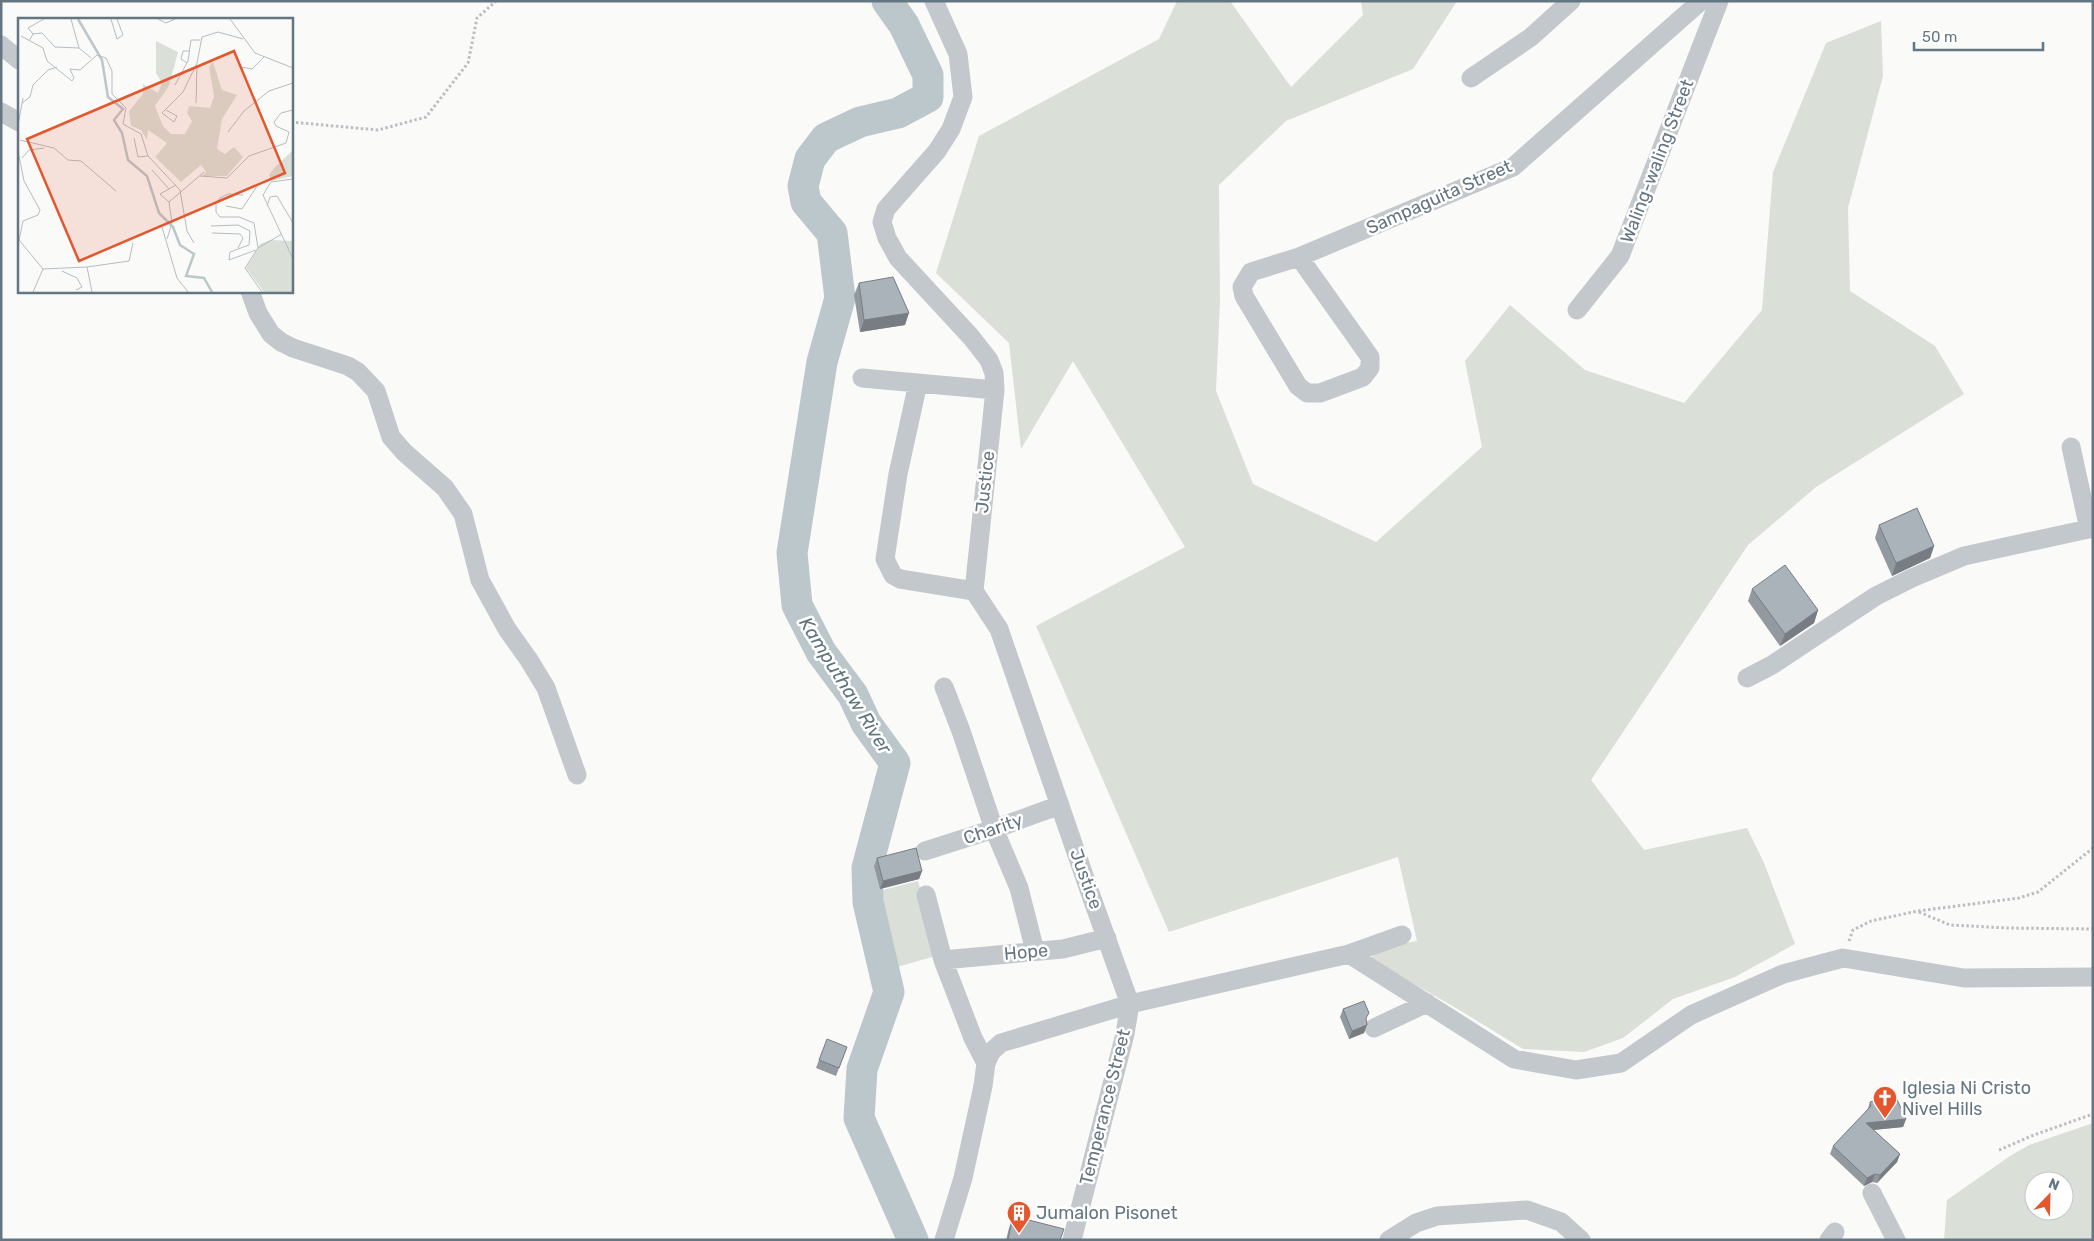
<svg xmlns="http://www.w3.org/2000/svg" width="2094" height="1241" font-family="Rubik,sans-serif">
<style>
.green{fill:#dadfd7;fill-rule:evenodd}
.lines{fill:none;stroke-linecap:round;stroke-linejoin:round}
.river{stroke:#bbc7cb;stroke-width:31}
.path{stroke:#bbbfc2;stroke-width:3;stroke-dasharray:2.5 2.5;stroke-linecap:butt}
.minor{stroke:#c3c8cc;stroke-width:19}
.wall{fill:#929a9f}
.shaded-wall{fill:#777d82}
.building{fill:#aab3b9;stroke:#777d82}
.labels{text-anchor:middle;stroke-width:5;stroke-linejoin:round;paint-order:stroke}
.street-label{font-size:18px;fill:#657683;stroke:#fff}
.poi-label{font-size:18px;fill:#657683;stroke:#fff;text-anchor:start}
.water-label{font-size:19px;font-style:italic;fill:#60757c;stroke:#fff}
.inset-river{fill:none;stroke:#bbc7cb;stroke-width:2.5}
.inset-road{fill:none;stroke:#b5bdc2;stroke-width:1}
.view{fill:#e4572e;fill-opacity:0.15;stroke:#e4572e;stroke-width:2.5}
.inset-edge{fill:none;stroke:#657683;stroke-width:2.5}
</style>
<rect width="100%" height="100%" fill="#fafaf8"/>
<!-- green -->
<path class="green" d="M 1177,1 L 1230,1 L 1291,87 L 1363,15 L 1361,1 L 1457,1 L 1413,69 L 1286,121 L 1219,185 L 1220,301 L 1216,391 L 1253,484 L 1376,542 L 1482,447 L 1465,361 L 1510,305 L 1585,370 L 1684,403 L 1762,310 L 1773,172 L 1826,43 L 1881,21 L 1883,76 L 1848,208 L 1850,291 L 1935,346 L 1964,394 L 1816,487 L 1748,545 L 1591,780 L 1644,850 L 1747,828 L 1764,863 L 1795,944 L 1735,977 L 1673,999 L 1623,1038 L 1584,1052 L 1523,1049 L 1456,1008 L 1370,959 L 1382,947 L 1417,941 L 1398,857 L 1169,932 L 1036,626 L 1185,547 L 1073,361 L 1021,449 L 1009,343 L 936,273 L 979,136 L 1159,39 Z
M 918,881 L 939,955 L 897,967 L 875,892 Z
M 2093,1123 L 2093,1240 L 1944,1240 L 1947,1200 L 2010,1156 L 2029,1145 ZM 2034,1181 L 2064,1181 L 2064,1211 L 2034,1211 Z"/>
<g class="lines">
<!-- river -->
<path class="river" d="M 887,1 L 904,25 L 928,75 L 928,97 L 898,113 L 860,122 L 826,138 L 810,159 L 803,186 L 806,202 L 832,233 L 840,298 L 822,362 L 792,553 L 797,605 L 821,652 L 853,695 L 866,723 L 895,763 L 867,868 L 868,902 L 889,992 L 862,1069 L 859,1118 L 913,1240"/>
<!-- path -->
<path class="path" d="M 291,122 L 378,130 L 426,117 L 468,63 L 477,18 L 496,1
M 1919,912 L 1950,925 L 2008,928 L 2093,929
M 1849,941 L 1853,930 L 1871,921 L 1918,911 L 2019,898 L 2038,892 L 2093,848
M 1999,1150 L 2034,1135 L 2093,1114"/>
<!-- minor -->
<path class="minor" d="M 934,1 L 958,54 L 963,97 L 951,129 L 937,151 L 886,209 L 882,222 L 887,238 L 898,258 L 971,337 L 989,360 L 994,373 L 995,390 L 974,591 L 999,629 L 1089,890 L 1130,1004 L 1125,1034 L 1072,1240
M 1,45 L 19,60
M 1471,78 L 1531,37 L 1571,1
M 1,112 L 19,122
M 1299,257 L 1370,357 L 1370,368 L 1363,377 L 1320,393 L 1307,393 L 1298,386 L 1244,296 L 1242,287 L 1251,272 L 1299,257 L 1513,167 L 1701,1
M 250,291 L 258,313 L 271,334 L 281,342 L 293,348 L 348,366 L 358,372 L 376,391 L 391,437 L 404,452 L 445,488 L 463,514 L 480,580 L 507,629 L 529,660 L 546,688 L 577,775
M 1577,310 L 1620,256 L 1719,1
M 862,378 L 995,390
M 918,383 L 898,474 L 885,559 L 893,575 L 900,579 L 974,591
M 2071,447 L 2089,529
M 1747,678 L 1772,665 L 1876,596 L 1912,578 L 1964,556 L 2093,528
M 944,687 L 961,731 L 994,829 L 1019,888 L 1035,951
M 925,851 L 994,829 L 1060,805
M 926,895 L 943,960 L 973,1038 L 986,1063
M 1349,954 L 1514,1059 L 1576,1070 L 1621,1063 L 1691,1015 L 1783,974 L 1843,958 L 1964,978 L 2093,977
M 943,960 L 1063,949 L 1107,938
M 1374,1028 L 1427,1003
M 1872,1193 L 1896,1240
M 944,1240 L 963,1178 L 983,1086 L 986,1063 L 991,1052 L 1001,1043 L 1130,1004 L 1349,954 L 1402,935
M 1389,1240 L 1416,1223 L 1437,1216 L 1527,1210 L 1561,1222 L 1581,1240
M 1829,1240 L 1835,1232"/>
</g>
<!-- wall -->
<path class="wall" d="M 859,283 L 905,325 L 860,332 L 854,295 Z
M 1879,525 L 1934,546 L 1930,558 L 1892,576 L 1875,538 Z
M 1752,589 L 1818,610 L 1814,623 L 1780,646 L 1748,601 Z
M 877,858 L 922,871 L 919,879 L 880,889 L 874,866 Z
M 1343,1009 L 1366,1020 L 1364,1033 L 1349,1039 L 1340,1017 Z
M 847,1047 L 836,1076 L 816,1068 L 819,1060 Z
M 1870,1102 L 1906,1119 L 1903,1127 L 1873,1130 L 1900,1154 L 1897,1162 L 1877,1183 L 1872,1182 L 1864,1186 L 1830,1154 L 1833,1146 L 1867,1111 Z
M 1013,1216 L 1060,1240 L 1006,1240 L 1009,1228 Z"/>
<!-- shaded-wall -->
<path class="shaded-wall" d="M 909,313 L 905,325 L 860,332 L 864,320 Z
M 1934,546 L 1930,558 L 1892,576 L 1896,563 Z
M 1818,610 L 1814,623 L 1780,646 L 1785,634 Z
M 922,871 L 919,879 L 880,889 L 883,881 Z
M 1367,1025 L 1364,1033 L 1349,1039 L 1352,1031 Z
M 1906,1119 L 1903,1127 L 1863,1131 L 1866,1123 Z
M 1900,1154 L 1897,1162 L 1877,1183 L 1880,1175 Z
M 1875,1174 L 1872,1182 L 1864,1186 L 1867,1178 Z"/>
<!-- building -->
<path class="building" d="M 893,277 L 909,313 L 864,320 L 859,283 Z
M 1917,508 L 1934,546 L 1896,563 L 1879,525 Z
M 1785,565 L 1818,610 L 1785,634 L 1752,589 Z
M 916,848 L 922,871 L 883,881 L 877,858 Z
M 1364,1001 L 1369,1013 L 1366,1018 L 1367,1025 L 1352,1031 L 1343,1009 Z
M 827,1039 L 847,1047 L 839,1068 L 819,1060 Z
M 1895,1095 L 1906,1119 L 1866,1123 L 1900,1154 L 1880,1175 L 1875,1174 L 1867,1178 L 1833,1146 L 1871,1106 L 1870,1102 Z
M 1013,1216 L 1064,1229 L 1060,1240 L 1008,1240 Z"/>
<!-- icons -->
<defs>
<symbol id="church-pin" viewBox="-11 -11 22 30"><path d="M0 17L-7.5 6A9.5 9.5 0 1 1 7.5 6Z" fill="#e4572e" stroke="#fff"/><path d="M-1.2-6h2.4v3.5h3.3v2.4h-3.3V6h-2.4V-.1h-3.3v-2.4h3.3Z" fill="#fff"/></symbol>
<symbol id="building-pin" viewBox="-11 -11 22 30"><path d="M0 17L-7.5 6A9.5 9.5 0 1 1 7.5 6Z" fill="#e4572e" stroke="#fff"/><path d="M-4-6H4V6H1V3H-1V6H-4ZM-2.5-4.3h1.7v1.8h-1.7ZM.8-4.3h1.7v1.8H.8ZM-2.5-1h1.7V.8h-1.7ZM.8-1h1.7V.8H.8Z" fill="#fff"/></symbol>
</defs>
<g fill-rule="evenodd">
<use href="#church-pin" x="1871" y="1084" width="28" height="38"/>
<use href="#building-pin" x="1005" y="1199" width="28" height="38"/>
</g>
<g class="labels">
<!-- street labels -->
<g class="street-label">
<text transform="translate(1657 161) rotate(-69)" y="6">Waling-waling Street</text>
<text transform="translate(1439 197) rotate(-24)" y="6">Sampaguita Street</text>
<text transform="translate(985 482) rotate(-84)" y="6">Justice</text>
<text transform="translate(993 829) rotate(-19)" y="6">Charity</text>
<text transform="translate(1086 879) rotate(70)" y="6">Justice</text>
<text transform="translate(1026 952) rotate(-5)" y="6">Hope</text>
<text transform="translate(1105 1107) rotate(-76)" y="6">Temperance Street</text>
</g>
<!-- poi labels -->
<g class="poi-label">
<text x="1902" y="1094">Iglesia Ni Cristo<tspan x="1902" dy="21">Nivel Hills</tspan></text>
<text x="1036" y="1219">Jumalon Pisonet</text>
</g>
<!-- water labels -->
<g class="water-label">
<text transform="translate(846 685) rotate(58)" y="7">Kamputhaw River</text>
</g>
</g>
<!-- overview -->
<g transform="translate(18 18)">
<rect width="275" height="275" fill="#fafaf8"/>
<path d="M 138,23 L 160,34 L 151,68 L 137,88 L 145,108 L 153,116 L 167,116 L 174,103 L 169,95 L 171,88 L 192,90 L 196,78 L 191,49 L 195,44 L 204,72 L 219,77 L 204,101 L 199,131 L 207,136 L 216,129 L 225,139 L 209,158 L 184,158 L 188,154 L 183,147 L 163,164 L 137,139 L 149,125 L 130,112 L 129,122 L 123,112 L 113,108 L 111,93 L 125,76 L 125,66 L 140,75 L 144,65 L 138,55 ZM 275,132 L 275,158 L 253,163 L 251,157 L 256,150 ZM 252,222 L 275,223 L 275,274 L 246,274 L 228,250 L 242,226 Z" fill="#dadfd7"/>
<path class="inset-river" d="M 60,1 L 84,42 L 90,79 L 105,91 L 96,102 L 104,115 L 110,142 L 129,158 L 141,195 L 155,209 L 162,227 L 176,236 L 168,258 L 186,260 L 194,274"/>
<path class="inset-road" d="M 53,1 L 61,30M 93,1 L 99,21 L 105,17 L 99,1M 140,1 L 148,5 L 157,1M 212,1 L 237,35 L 275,50M 15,16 L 10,10 L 26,1M 3,18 L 25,30 L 29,43 L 54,63 L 56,60 L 52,51 L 62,52 L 79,37 L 88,40 L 94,53 L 94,76 L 108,90 L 105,106 L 123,116 L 130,138 L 162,172 L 169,213 L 176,225M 11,23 L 15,16 L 24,15 L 37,29 L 61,30 L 73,40M 169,45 L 163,41 L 165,33 L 171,33M 224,49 L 234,51 L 246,39M 157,67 L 170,43 L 173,22 L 182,22M 4,85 L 12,79 L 15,67 L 30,52 L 39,49M 178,85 L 179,47M 148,92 L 159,98 L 156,104 L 144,95 L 165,74 L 179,45 L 184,19 L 200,14 L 225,21M 0,107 L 5,80M 210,114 L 226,93 L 251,73 L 275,65M 116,120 L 120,139 L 130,138M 2,122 L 36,130 L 50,142 L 63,143 L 98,173M 0,133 L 6,163 L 22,192 L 20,197 L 5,203 L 1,222 L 25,251M 4,140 L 11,132 L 26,130M 134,152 L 151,171M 182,158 L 209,160 L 231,138 L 268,125 L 271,114 L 258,108 L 256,104 L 263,95 L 275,92M 275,161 L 253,164 L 245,177 L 275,241M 225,177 L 210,176 L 202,180 L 198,185 L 198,194 L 202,199 L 221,199 L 236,205 L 240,230M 151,184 L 186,154M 151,184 L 142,176 L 158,167M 208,188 L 224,191 L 241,165M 249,188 L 252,179 L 259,178 L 275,205M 193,208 L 220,207 L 232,213 L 231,227 L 212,234 L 211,242 L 238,232M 144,209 L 159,260 L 170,274M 194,215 L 222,216 L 225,220 L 220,230M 149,221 L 154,205 L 151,184M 69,249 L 111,243 L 115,225M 25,251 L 69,249 L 74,274M 44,253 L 59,260 L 64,269 L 58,272M 15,274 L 25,251M 244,274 L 227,250 L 240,230 L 264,216"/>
<path class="view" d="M 216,33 L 267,155 L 61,243 L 9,121 Z"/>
<rect width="275" height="275" class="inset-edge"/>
</g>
<!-- border -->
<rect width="2094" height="1241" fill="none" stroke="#657683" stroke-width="5"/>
<!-- north arrow -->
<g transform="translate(2049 1196) rotate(23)"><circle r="24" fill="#ffffff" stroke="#c1c8cd"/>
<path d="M0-4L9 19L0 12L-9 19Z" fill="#e4572e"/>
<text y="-8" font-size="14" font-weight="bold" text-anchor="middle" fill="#657683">N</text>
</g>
<!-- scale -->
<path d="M1914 42v8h129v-8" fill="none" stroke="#657683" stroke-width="2.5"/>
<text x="1922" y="42" font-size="15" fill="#657683" stroke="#ffffff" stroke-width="4" paint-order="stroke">50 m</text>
</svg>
